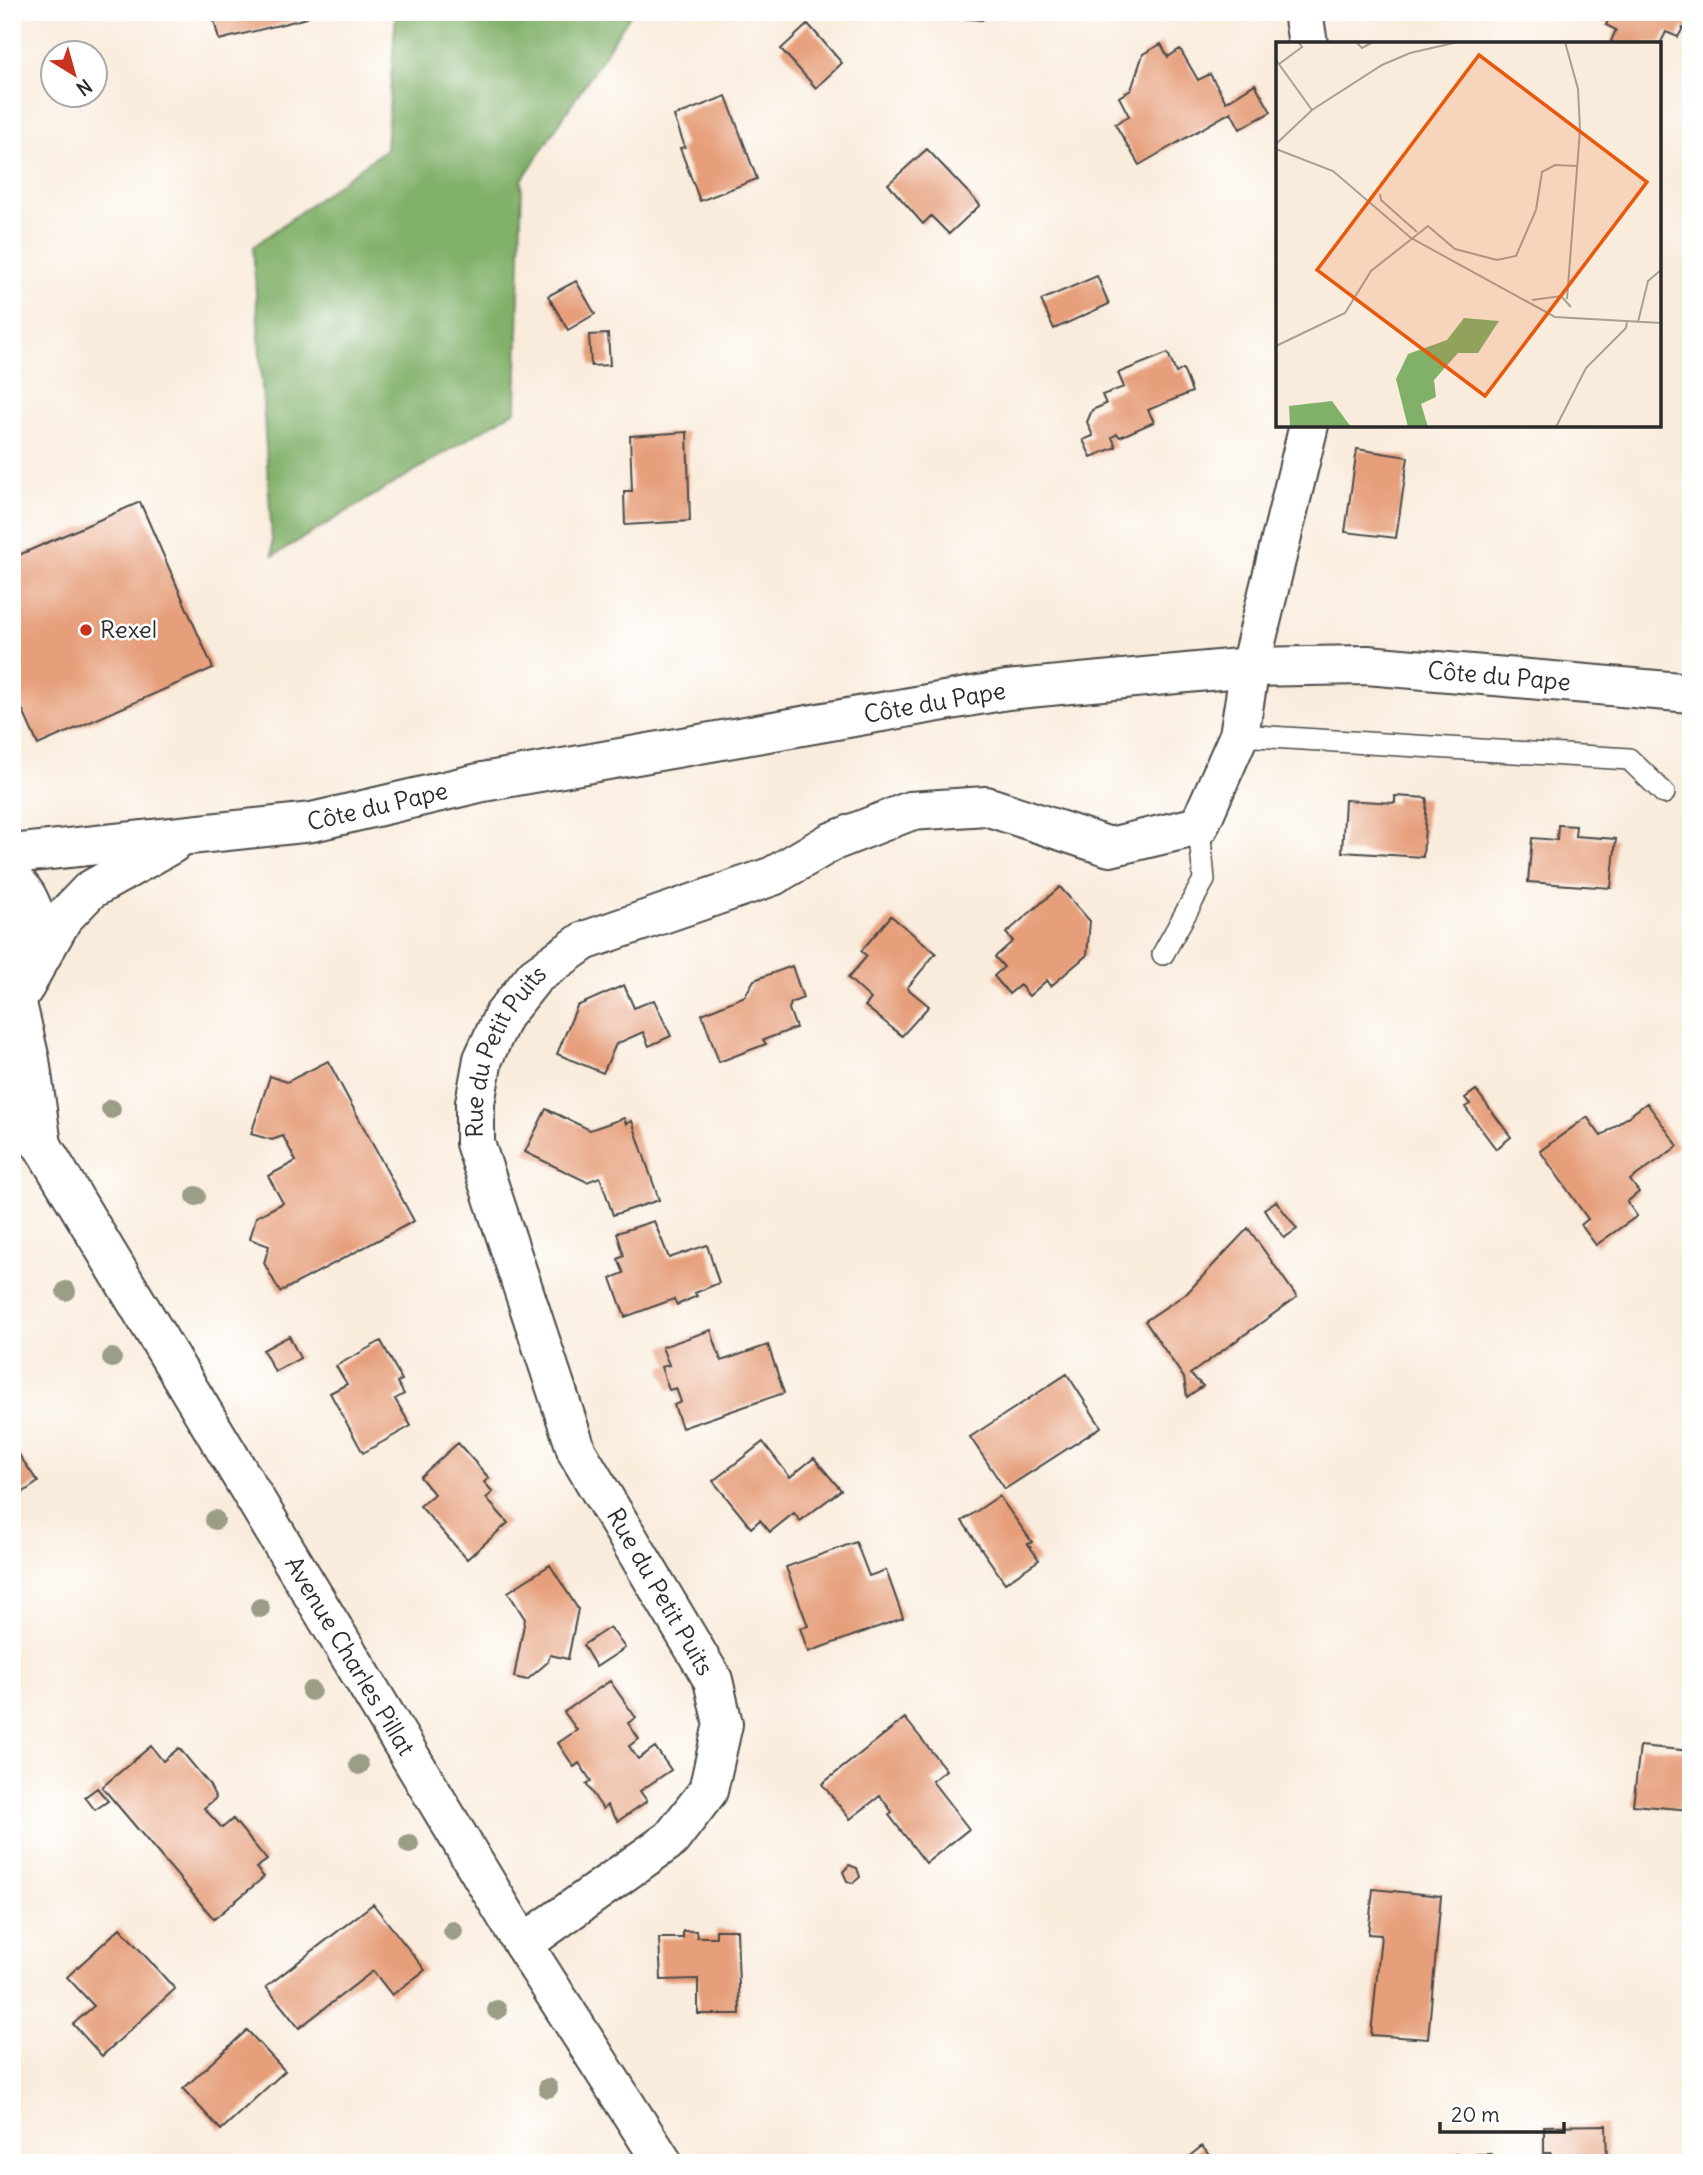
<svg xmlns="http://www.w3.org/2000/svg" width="1703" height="2175" font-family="Delius,sans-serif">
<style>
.forest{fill:#81b069;stroke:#566e4a;stroke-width:2}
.building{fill:#e69f7a}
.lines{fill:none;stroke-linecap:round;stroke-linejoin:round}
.service-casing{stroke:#4a4846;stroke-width:24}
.minor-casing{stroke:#4a4846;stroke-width:42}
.secondary-casing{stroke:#4a4846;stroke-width:42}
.service{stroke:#fff;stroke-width:21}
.minor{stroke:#fff;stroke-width:38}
.secondary{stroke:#fff;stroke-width:38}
.tree{fill:#9c9d87}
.poi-dot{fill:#c8321e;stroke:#fff;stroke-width:2.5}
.labels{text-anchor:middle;stroke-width:5;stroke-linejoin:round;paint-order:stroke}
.poi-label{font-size:24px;fill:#2b2b2b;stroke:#fff;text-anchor:start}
.street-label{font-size:24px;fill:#2b2b2b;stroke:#fff}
.inset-road{fill:none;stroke:#a79f95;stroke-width:2}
.view{fill:#e8590c;fill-opacity:0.15;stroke:#e8590c;stroke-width:3.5}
.inset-edge{fill:none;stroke:#2b2b2b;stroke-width:3.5}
</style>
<rect width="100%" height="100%" fill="#fff"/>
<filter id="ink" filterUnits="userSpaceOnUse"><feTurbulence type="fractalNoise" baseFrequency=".0143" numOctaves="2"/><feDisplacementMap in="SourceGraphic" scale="14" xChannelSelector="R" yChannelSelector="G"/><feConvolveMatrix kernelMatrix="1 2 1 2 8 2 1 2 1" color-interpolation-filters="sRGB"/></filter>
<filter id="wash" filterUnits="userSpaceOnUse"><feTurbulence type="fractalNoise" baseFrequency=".00686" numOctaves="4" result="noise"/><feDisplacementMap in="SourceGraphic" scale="28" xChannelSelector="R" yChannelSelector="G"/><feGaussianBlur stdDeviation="1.57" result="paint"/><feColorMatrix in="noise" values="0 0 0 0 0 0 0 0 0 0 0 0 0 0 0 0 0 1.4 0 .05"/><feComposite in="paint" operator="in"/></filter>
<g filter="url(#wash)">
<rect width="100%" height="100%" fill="#f9ecdc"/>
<!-- forest -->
<path class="forest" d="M 396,12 L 632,12 L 522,180 L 516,410 L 273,556 L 253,247 L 386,149 Z"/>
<g id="blocks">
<!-- building -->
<path class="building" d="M 202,12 L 305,12 L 307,18 L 219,40 L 213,16 L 203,18 Z
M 935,12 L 990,12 L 982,20 L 935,16 Z
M 1612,12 L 1691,12 L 1691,32 L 1683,28 L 1678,37 L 1666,32 L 1660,44 L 1616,44 L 1611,41 L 1616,30 L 1606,25 Z
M 808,24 L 842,63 L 816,88 L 781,49 Z
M 1161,44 L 1168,57 L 1180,49 L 1198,80 L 1210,74 L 1226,102 L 1255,84 L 1271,112 L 1240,129 L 1231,112 L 1139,165 L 1115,124 L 1129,116 L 1119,97 L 1131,90 L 1143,54 Z
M 726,96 L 757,179 L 700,201 L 680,148 L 685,147 L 674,116 Z
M 927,149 L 980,205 L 949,234 L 931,216 L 923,224 L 888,184 Z
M 1097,276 L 1109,304 L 1054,329 L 1041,300 Z
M 576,281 L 595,314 L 568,330 L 548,296 Z
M 608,334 L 610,365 L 591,366 L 589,335 Z
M 1168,353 L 1176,373 L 1183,369 L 1192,392 L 1148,410 L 1154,422 L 1120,437 L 1117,434 L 1112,437 L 1116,447 L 1091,457 L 1083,440 L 1093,436 L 1087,422 L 1092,410 L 1106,404 L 1102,395 L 1124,387 L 1118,373 Z
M 687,432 L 690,521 L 625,525 L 624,491 L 632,491 L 630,436 Z
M 1357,449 L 1408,457 L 1396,538 L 1345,532 Z
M 140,502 L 213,668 L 38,745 L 12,686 L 12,558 Z
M 1395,796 L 1427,798 L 1423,857 L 1342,852 L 1345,800 L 1395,803 Z
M 1558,825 L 1576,826 L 1575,836 L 1616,839 L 1611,888 L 1528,882 L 1532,838 L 1557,840 Z
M 1060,887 L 1090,921 L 1087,955 L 1051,986 L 1047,980 L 1029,996 L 1020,985 L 1009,994 L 994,976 L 1004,967 L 995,957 L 1013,941 L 1006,933 Z
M 891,916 L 936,953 L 907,988 L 929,1006 L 902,1036 L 865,1006 L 871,999 L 848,978 L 867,956 L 861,951 Z
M 792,966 L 803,998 L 791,1003 L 789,1009 L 796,1028 L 763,1040 L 766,1044 L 719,1062 L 702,1014 L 745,996 L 754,980 Z
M 624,985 L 634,1008 L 654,1000 L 671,1036 L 649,1046 L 643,1032 L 616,1044 L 603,1073 L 557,1054 L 577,1006 Z
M 328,1061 L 414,1221 L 280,1292 L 264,1263 L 269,1246 L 250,1239 L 256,1217 L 283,1203 L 268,1176 L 296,1161 L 283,1136 L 272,1140 L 251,1134 L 270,1076 L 287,1082 Z
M 1476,1090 L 1511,1137 L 1496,1149 L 1465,1107 L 1470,1104 L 1465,1098 Z
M 1647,1103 L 1678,1146 L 1630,1180 L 1639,1192 L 1627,1202 L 1637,1216 L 1596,1245 L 1581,1225 L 1588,1219 L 1540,1151 L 1587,1117 L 1601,1136 Z
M 546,1109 L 590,1130 L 624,1118 L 626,1124 L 632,1121 L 659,1200 L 613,1215 L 600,1177 L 587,1182 L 525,1152 Z
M 1276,1201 L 1297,1229 L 1284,1238 L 1264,1209 Z
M 654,1221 L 669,1258 L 707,1245 L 719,1283 L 695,1293 L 697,1296 L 677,1305 L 674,1299 L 625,1317 L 611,1278 L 624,1273 L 618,1259 L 624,1256 L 617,1233 Z
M 1248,1228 L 1297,1297 L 1190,1374 L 1203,1386 L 1187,1397 L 1184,1378 L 1145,1321 L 1187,1293 Z
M 711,1330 L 721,1361 L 768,1345 L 784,1393 L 682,1428 L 674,1405 L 681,1402 L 676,1388 L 669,1390 L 661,1367 L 669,1365 L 662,1347 Z
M 289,1336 L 300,1358 L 275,1372 L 263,1350 Z
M 381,1341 L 402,1380 L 397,1382 L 404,1394 L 395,1399 L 411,1426 L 363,1453 L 330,1393 L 347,1384 L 336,1366 Z
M 1067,1374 L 1101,1427 L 1005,1489 L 970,1437 Z
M 763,1442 L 790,1477 L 814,1458 L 841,1490 L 800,1521 L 794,1513 L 770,1532 L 760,1520 L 751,1528 L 713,1481 Z
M 458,1443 L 489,1478 L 484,1482 L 493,1492 L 486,1498 L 508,1523 L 467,1559 L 420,1506 L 434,1494 L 420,1477 Z
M 12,1445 L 38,1482 L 12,1500 Z
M 999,1496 L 1032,1542 L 1028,1544 L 1039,1560 L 1005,1583 L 962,1521 Z
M 856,1542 L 869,1576 L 886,1570 L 903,1618 L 808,1652 L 800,1628 L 808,1626 L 786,1567 Z
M 550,1565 L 578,1609 L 568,1659 L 550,1655 L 548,1662 L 527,1680 L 514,1677 L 525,1619 L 508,1592 Z
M 610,1627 L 625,1648 L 596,1667 L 583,1645 Z
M 610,1681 L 636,1718 L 628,1723 L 639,1739 L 629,1746 L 638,1759 L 655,1747 L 671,1770 L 640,1791 L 647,1801 L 618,1821 L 607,1805 L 603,1809 L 586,1784 L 591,1781 L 579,1763 L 574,1767 L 558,1743 L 577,1730 L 564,1712 Z
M 905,1718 L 946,1770 L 932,1781 L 969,1829 L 926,1863 L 889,1815 L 892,1812 L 880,1796 L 850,1819 L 822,1784 Z
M 151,1746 L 163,1761 L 179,1748 L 209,1784 L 216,1798 L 204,1808 L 222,1828 L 233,1819 L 267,1860 L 256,1868 L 264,1877 L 214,1919 L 102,1787 Z
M 1640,1746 L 1691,1751 L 1691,1810 L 1633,1805 Z
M 97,1788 L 108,1801 L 95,1810 L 85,1797 Z
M 849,1865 L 857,1868 L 860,1877 L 853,1883 L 847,1881 L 843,1872 Z
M 1373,1889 L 1441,1896 L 1428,2039 L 1371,2035 L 1381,1935 L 1368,1934 Z
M 373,1904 L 425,1970 L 392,1995 L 373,1971 L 299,2028 L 266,1987 Z
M 120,1928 L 175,1989 L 102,2056 L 73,2024 L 94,2006 L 67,1977 Z
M 716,1930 L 737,1930 L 740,2014 L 698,2014 L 698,1979 L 661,1980 L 659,1938 L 683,1938 L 683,1931 L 696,1931 L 697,1937 L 716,1937 Z
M 247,2030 L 285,2071 L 221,2130 L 183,2089 Z
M 1606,2125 L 1607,2163 L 1551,2163 L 1551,2153 L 1544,2153 L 1544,2126 Z
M 1202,2146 L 1215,2163 L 1181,2163 Z
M 1455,2154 L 1491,2154 L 1491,2163 L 1455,2163 Z"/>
</g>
</g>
<g filter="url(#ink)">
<use href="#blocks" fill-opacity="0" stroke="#4a4846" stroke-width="2"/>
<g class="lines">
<defs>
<path id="service" d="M 1239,735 L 1629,759 L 1664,793
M 1163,954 L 1204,880 L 1199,826"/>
<g id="minor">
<path d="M 1303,12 L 1308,44"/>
<path d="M 16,999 L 30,1060 L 42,1145"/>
<path id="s1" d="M 12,1115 L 42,1145 L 523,1944 L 663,2163"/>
<path id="s2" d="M 523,1944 L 671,1839 L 708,1791 L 723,1724 L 713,1680 L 577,1452 L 475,1143 L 475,1103 L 483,1059 L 503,1016 L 535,976 L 584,941 L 773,876 L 831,842 L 910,811 L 986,806 L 1110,847 L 1199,826 L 1239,735 L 1250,667 L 1309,425"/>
</g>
<g id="secondary">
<path id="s3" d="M 12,854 L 312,822 L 483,782 L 1007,690 L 1250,667 L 1367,665 L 1691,693"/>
<path d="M 12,878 C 17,883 22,889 26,895 C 45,928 41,975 12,1002"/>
<path d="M 33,971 L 63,918 L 90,890 L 172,844"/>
</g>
</defs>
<!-- service casing -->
<use href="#service" class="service-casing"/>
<!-- minor casing -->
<use href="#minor" class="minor-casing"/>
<!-- secondary casing -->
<use href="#secondary" class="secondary-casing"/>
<!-- service -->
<use href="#service" class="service"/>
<!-- minor -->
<use href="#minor" class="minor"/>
<!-- secondary -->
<use href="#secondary" class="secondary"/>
</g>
<!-- trees -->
<g class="tree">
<circle cx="111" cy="1109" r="10"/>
<circle cx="196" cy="1196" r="10"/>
<circle cx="66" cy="1291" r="10"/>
<circle cx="112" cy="1358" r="10"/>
<circle cx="215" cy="1520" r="10"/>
<circle cx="260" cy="1608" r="10"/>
<circle cx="311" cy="1691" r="10"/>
<circle cx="359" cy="1765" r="10"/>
<circle cx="409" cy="1844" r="10"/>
<circle cx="453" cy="1931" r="10"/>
<circle cx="497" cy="2010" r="10"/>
<circle cx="548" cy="2088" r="10"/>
</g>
</g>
<!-- markers -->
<circle class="poi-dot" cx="86" cy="630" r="7"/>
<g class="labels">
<!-- poi labels -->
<g class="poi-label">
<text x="100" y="638">Rexel</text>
</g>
<!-- street labels -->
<g class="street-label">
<text dy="8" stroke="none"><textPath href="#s3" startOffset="1503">Côte du Pape</textPath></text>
<text dy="8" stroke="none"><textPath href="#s3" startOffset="936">Côte du Pape</textPath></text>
<text dy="8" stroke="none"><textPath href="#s3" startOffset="369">Côte du Pape</textPath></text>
<text dy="8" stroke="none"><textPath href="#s2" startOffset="1046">Rue du Petit Puits</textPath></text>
<text transform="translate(660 1592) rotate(60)" y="8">Rue du Petit Puits</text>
<text dy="8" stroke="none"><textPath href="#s1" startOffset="639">Avenue Charles Pillat</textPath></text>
</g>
</g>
<!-- overview -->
<g transform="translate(1276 42)">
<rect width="385" height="385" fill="#f9ecdc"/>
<path d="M 188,276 L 223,279 L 202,311 L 182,311 L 158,338 L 160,355 L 145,362 L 152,385 L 132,385 L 120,337 L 132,312 L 171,298 ZM 56,359 L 75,385 L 14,385 L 13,364 Z" fill="#81b069"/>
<path class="inset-road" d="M 80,0 L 86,6 L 97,0M 289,0 L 302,47 L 304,88 L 291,257M 0,18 L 36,68M 3,22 L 26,5 L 23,1M 0,102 L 36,68 L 106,23 L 134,11 L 182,0M 0,107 L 57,129 L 135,196 L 279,275 L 385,281M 104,152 L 105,158 L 141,190M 256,258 L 285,254 L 295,265M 362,280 L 372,239 L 385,228M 0,304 L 69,271 L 95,229 L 152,184 L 179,207 L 221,218 L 240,214 L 260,168 L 266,130 L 279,123 L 302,124M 280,385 L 310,326 L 350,286 L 351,279"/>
<path class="view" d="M 203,13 L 371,140 L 209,354 L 41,228 Z"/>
<rect width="385" height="385" class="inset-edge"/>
</g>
<!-- margin -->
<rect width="1703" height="2175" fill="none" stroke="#fff" stroke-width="42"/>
<!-- north arrow -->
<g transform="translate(74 74) rotate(143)"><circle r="33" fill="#ffffff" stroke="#aaaaaa" stroke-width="2"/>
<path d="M0-5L12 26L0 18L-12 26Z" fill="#c8321e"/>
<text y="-10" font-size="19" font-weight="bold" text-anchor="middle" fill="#2b2b2b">N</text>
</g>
<!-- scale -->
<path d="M1440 2122v10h124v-10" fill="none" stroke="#2b2b2b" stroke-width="3.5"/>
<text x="1451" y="2122" font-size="21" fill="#2b2b2b" stroke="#ffffff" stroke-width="5" paint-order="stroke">20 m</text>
</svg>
